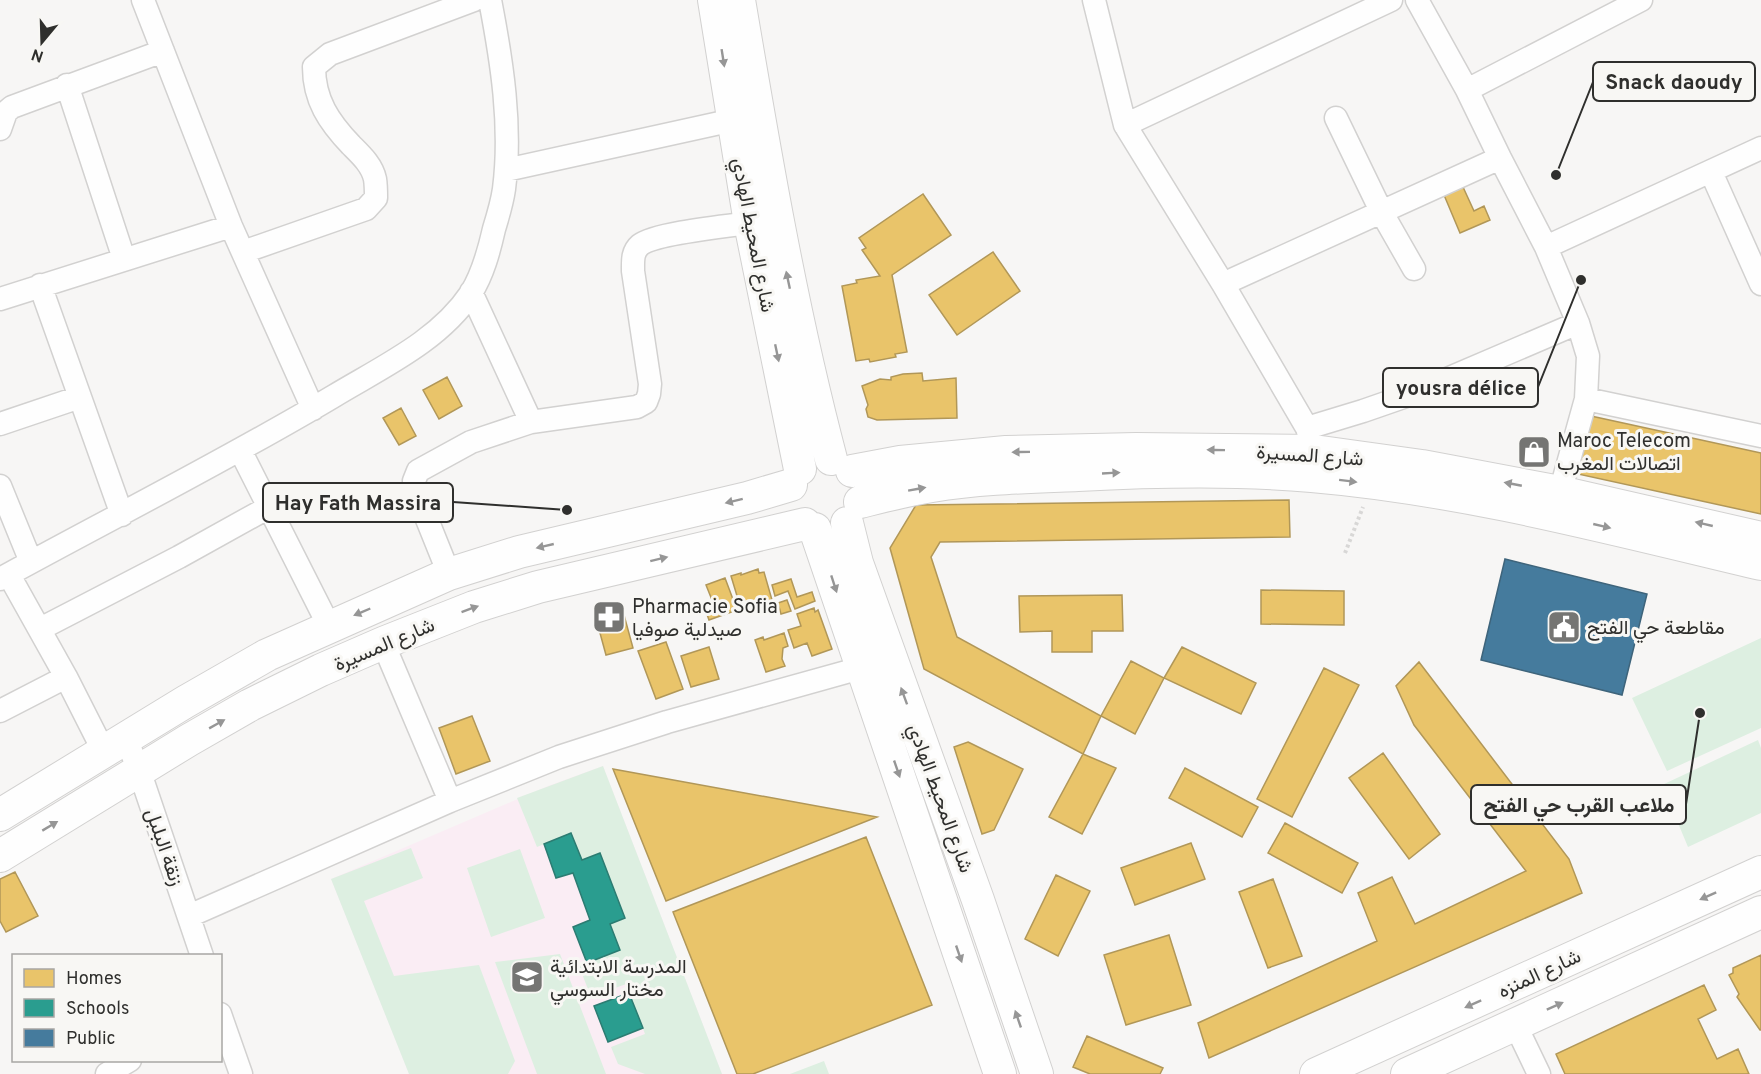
<svg xmlns="http://www.w3.org/2000/svg" width="1761" height="1074" font-family="Overpass,Vazirmatn,sans-serif">
<style>
.education{fill:#faedf4}
.green{fill:#ddefe1}
.homes{fill:#e9c46a;stroke:#b19758;stroke-width:1.5}
.schools{fill:#2a9d8f;stroke:#2c7c72;stroke-width:1.5}
.public{fill:#457b9d;stroke:#3e647b;stroke-width:1.5}
.lines{fill:none;stroke-linecap:round;stroke-linejoin:round}
.street-casing{stroke:#d2d1d0;stroke-width:25}
.secondary-casing{stroke:#d2d1d0;stroke-width:34}
.path{stroke:#d8d7d6;stroke-width:4;stroke-dasharray:3 3;stroke-linecap:butt}
.street{stroke:#fefefe;stroke-width:22}
.secondary{stroke:#fefefe;stroke-width:32}
.oneway{fill:#969696}
.labels{text-anchor:middle;stroke-width:6;stroke-linejoin:round;paint-order:stroke}
.street-label{font-size:20px;fill:#2f2f2d;stroke:#f8f7f4}
.poi-label{font-size:20px;fill:#2f2f2d;stroke:#f8f7f4;text-anchor:start}
.leader{fill:none;stroke:#2f2f2d;stroke-width:2}
.callout-dot{fill:#2f2f2d;stroke:#f8f7f4;stroke-width:2}
.callout{fill:#f8f7f4;stroke:#2f2f2d;stroke-width:2}
.callout-label{font-size:21px;text-anchor:middle;font-weight:bold;fill:#2f2f2d}
</style>
<rect width="100%" height="100%" fill="#f7f6f5"/>
<!-- education -->
<path class="education" d="M 603,766 L 722,1074 L 409,1074 L 331,879 L 548,786 Z"/>
<!-- green -->
<path class="green" d="M 1761,638 L 1761,728 L 1667,771 L 1632,698 Z
M 1758,740 L 1761,748 L 1761,813 L 1688,847 L 1662,785 Z
M 603,766 L 722,1074 L 645,1074 L 618,1064 L 611,1047 L 645,1034 L 626,984 L 591,997 L 579,966 L 620,950 L 610,924 L 625,918 L 582,860 L 571,833 L 537,847 L 517,798 Z
M 411,848 L 423,878 L 364,901 L 394,976 L 479,965 L 515,1061 L 508,1074 L 409,1074 L 331,879 Z
M 520,849 L 545,918 L 491,937 L 467,868 Z
M 560,954 L 606,1074 L 537,1074 L 495,962 Z
M 824,1061 L 829,1074 L 790,1074 Z"/>
<!-- homes -->
<path class="homes" d="M 1463,187 L 1474,211 L 1484,206 L 1490,220 L 1460,233 L 1444,195 Z
M 923,194 L 951,235 L 892,275 L 907,352 L 895,354 L 896,357 L 870,362 L 869,359 L 856,361 L 842,286 L 857,283 L 856,280 L 880,276 L 862,250 L 866,248 L 859,238 Z
M 993,252 L 1020,291 L 957,335 L 929,295 Z
M 922,373 L 923,381 L 956,378 L 957,418 L 877,420 L 868,417 L 866,409 L 868,405 L 862,386 L 880,379 L 891,380 L 891,377 L 903,374 Z
M 447,377 L 462,406 L 439,419 L 423,390 Z
M 401,408 L 416,436 L 399,445 L 383,418 Z
M 1591,416 L 1761,453 L 1761,514 L 1578,474 Z
M 1289,500 L 1290,537 L 940,542 L 931,557 L 957,637 L 1101,716 L 1083,754 L 924,669 L 890,548 L 916,505 Z
M 758,569 L 759,573 L 764,572 L 772,600 L 741,609 L 731,576 L 741,573 L 741,575 Z
M 725,578 L 737,610 L 709,620 L 703,603 L 712,600 L 706,585 Z
M 791,579 L 797,597 L 812,592 L 815,601 L 795,609 L 788,591 L 775,596 L 772,585 Z
M 1261,590 L 1344,591 L 1344,625 L 1261,624 Z
M 1122,595 L 1123,631 L 1092,631 L 1092,652 L 1052,652 L 1052,631 L 1020,632 L 1019,596 Z
M 787,600 L 791,611 L 781,614 L 778,603 Z
M 621,604 L 633,648 L 606,655 L 594,611 Z
M 814,608 L 815,612 L 818,610 L 832,649 L 812,656 L 807,643 L 794,648 L 788,630 L 801,626 L 797,614 Z
M 784,633 L 788,646 L 783,648 L 782,659 L 785,666 L 766,672 L 755,640 L 763,637 L 764,640 Z
M 666,642 L 683,689 L 656,699 L 638,651 Z
M 709,647 L 719,679 L 691,687 L 681,656 Z
M 1182,647 L 1256,683 L 1241,714 L 1164,678 Z
M 1131,661 L 1164,678 L 1135,734 L 1101,716 Z
M 1419,662 L 1569,859 L 1582,893 L 1209,1058 L 1198,1023 L 1377,941 L 1358,893 L 1392,877 L 1415,924 L 1526,871 L 1414,725 L 1396,686 Z
M 1324,668 L 1359,685 L 1292,817 L 1257,799 Z
M 472,716 L 490,761 L 456,774 L 439,728 Z
M 968,742 L 1023,769 L 994,830 L 982,834 L 954,747 Z
M 1383,753 L 1440,834 L 1409,859 L 1349,778 Z
M 1083,754 L 1116,768 L 1082,834 L 1049,817 Z
M 1185,768 L 1258,807 L 1242,837 L 1169,798 Z
M 613,769 L 877,817 L 666,901 Z
M 1285,823 L 1358,863 L 1342,893 L 1268,853 Z
M 866,837 L 932,1005 L 753,1074 L 737,1074 L 673,912 Z
M 1191,843 L 1205,879 L 1135,905 L 1121,868 Z
M 15,872 L 38,916 L 6,932 L 0,921 L 0,879 Z
M 1056,875 L 1090,891 L 1058,956 L 1025,939 Z
M 1273,879 L 1302,956 L 1268,968 L 1239,892 Z
M 1169,935 L 1191,1005 L 1126,1025 L 1104,955 Z
M 1761,955 L 1761,1030 L 1760,1030 L 1737,997 L 1739,994 L 1729,975 L 1733,973 L 1733,968 Z
M 1704,985 L 1716,1010 L 1698,1019 L 1717,1059 L 1738,1049 L 1749,1074 L 1565,1074 L 1556,1054 Z
M 1087,1036 L 1163,1068 L 1160,1074 L 1090,1074 L 1073,1067 Z"/>
<!-- schools -->
<path class="schools" d="M 571,833 L 582,860 L 600,853 L 625,918 L 610,924 L 620,950 L 587,963 L 573,927 L 590,920 L 573,873 L 556,878 L 544,844 Z
M 629,993 L 643,1028 L 608,1042 L 594,1006 Z"/>
<!-- public -->
<path class="public" d="M 1505,559 L 1647,594 L 1622,695 L 1481,660 Z"/>
<g class="lines">
<defs>
<path id="street" d="M 143,0 L 231,226 L 313,409
M 1094,0 L 1125,125 L 1223,284 L 1307,428 L 1314,451 L 1313,465
M 1417,0 L 1467,90 L 1500,158 L 1546,247 L 1578,323 L 1588,356 L 1586,399 L 1556,507
M 67,85 L 124,259
M 1467,90 L 1641,0
M 1336,118 L 1382,213 L 1414,269
M 1125,125 L 1391,0
M 0,129 L 6,112 L 12,107 L 163,51
M 506,170 L 747,117
M 1711,172 L 1761,284
M 1546,247 L 1761,148
M 243,252 L 366,209 L 376,198 C 376,192 376,185 375,179 C 372,165 361,155 351,145 C 329,122 314,100 314,67 L 330,54 L 474,0
M 1223,284 L 1500,158
M 40,285 L 122,515
M 471,292 L 531,422
M 0,299 L 231,226
M 1586,399 L 1761,436
M 0,424 L 80,397
M 1307,428 L 1363,411 L 1412,394 L 1578,323
M 240,450 L 329,626
M 0,486 L 31,562
M 449,574 L 416,492 L 414,481 L 418,471 L 471,442 L 531,422 L 637,407 L 646,402 L 649,394 L 650,384 L 633,271 C 633,261 632,252 640,245 C 656,232 740,225 764,221
M 9,575 L 66,677 L 104,752
M 0,579 C 111,518 225,461 334,396 C 382,367 439,341 471,293 C 483,274 489,251 494,229 C 498,216 502,203 504,189 C 512,126 502,62 490,0
M 40,629 L 179,557 L 269,507
M 383,643 L 450,801
M 0,711 L 66,677
M 126,739 L 139,770 L 202,956
M 189,916 L 450,801 L 559,757 L 667,722 L 875,664
M 220,1014 L 241,1074
M 1515,1024 L 1539,1074
M 107,1074 L 130,1060"/>
<path id="secondary" d="M 714,0 L 750,223 L 800,469
M 739,0 C 765,154 791,308 831,459
M 852,471 L 900,462 L 1006,452 L 1136,449 L 1314,451 L 1422,466 L 1560,492 L 1761,538
M 860,502 C 884,496 907,490 932,486 C 980,478 1029,477 1078,475 C 1155,471 1234,469 1312,476 C 1464,489 1613,529 1761,564
M 847,523 L 857,563 L 978,900 L 1037,1074
M 815,529 L 1000,1074
M 0,815 L 185,702 L 267,655 L 449,574 L 519,552 L 747,498 L 791,485
M 0,856 L 189,740 L 250,705 L 321,670 L 383,643 L 474,607 L 538,587 L 805,524
M 1316,1074 L 1761,872
M 1407,1074 L 1761,912"/>
</defs>
<!-- street casing -->
<use href="#street" class="street-casing"/>
<!-- secondary casing -->
<use href="#secondary" class="secondary-casing"/>
<!-- path -->
<path class="path" d="M 1345,553 L 1363,507"/>
<!-- street -->
<use href="#street" class="street"/>
<!-- secondary -->
<use href="#secondary" class="secondary"/>
</g>
<!-- one-way arrows -->
<defs><path id="oneway-solid" d="M-6-.8H1V-3.2L6.5 0L1 3.2V.8H-6Z" transform="scale(1.5)"/></defs>
<g class="oneway">
<use href="#oneway-solid" transform="translate(723 58) rotate(81)"/>
<use href="#oneway-solid" transform="translate(788 280) rotate(-102)"/>
<use href="#oneway-solid" transform="translate(777 353) rotate(78)"/>
<use href="#oneway-solid" transform="translate(1216 450) rotate(-179)"/>
<use href="#oneway-solid" transform="translate(1021 452) rotate(179)"/>
<use href="#oneway-solid" transform="translate(1111 473) rotate(-3)"/>
<use href="#oneway-solid" transform="translate(1348 481) rotate(7)"/>
<use href="#oneway-solid" transform="translate(1513 484) rotate(-169)"/>
<use href="#oneway-solid" transform="translate(917 489) rotate(-10)"/>
<use href="#oneway-solid" transform="translate(734 501) rotate(166)"/>
<use href="#oneway-solid" transform="translate(1704 524) rotate(-167)"/>
<use href="#oneway-solid" transform="translate(1602 526) rotate(13)"/>
<use href="#oneway-solid" transform="translate(545 546) rotate(167)"/>
<use href="#oneway-solid" transform="translate(659 559) rotate(-14)"/>
<use href="#oneway-solid" transform="translate(834 584) rotate(72)"/>
<use href="#oneway-solid" transform="translate(470 609) rotate(-20)"/>
<use href="#oneway-solid" transform="translate(362 612) rotate(157)"/>
<use href="#oneway-solid" transform="translate(904 696) rotate(-110)"/>
<use href="#oneway-solid" transform="translate(217 724) rotate(-29)"/>
<use href="#oneway-solid" transform="translate(897 769) rotate(71)"/>
<use href="#oneway-solid" transform="translate(50 826) rotate(-31)"/>
<use href="#oneway-solid" transform="translate(1708 896) rotate(156)"/>
<use href="#oneway-solid" transform="translate(959 954) rotate(71)"/>
<use href="#oneway-solid" transform="translate(1473 1004) rotate(156)"/>
<use href="#oneway-solid" transform="translate(1555 1006) rotate(-24)"/>
<use href="#oneway-solid" transform="translate(1018 1019) rotate(-109)"/>
</g>
<!-- icons -->
<defs>
<symbol id="shop-square" viewBox="-11 -11 22 22"><rect x="-9" y="-9" width="18" height="18" rx="4" fill="#757573" stroke="#f8f7f4"/><path d="M-5-2.5h2.3a2.7 3.5 0 0 1 5.4 0H5L5.5 6h-11ZM-1.5-2.5h3a1.5 2.3 0 0 0-3 0Z" fill="#fff"/></symbol>
<symbol id="pharmacy-square" viewBox="-11 -11 22 22"><rect x="-9" y="-9" width="18" height="18" rx="4" fill="#757573" stroke="#f8f7f4"/><path d="M-2-6h4v4h4v4h-4v4h-4v-4h-4v-4h4Z" fill="#fff"/></symbol>
<symbol id="civic-square" viewBox="-11 -11 22 22"><rect x="-9" y="-9" width="18" height="18" rx="4" fill="#757573" stroke="#f8f7f4"/><path d="M-.6-6.5H3V-4.5H.6V-3L4-1V1h2V6H-6V1h2V-1L-.6-3ZM-1.2 2.5V6h2.4V2.5Z" fill="#fff"/></symbol>
<symbol id="school-square" viewBox="-11 -11 22 22"><rect x="-9" y="-9" width="18" height="18" rx="4" fill="#757573" stroke="#f8f7f4"/><path d="M0-5L7-2L0 1L-7-2ZM-4 1L0 2.5L4 1V4Q0 6-4 4Z" fill="#fff"/></symbol>
</defs>
<g fill-rule="evenodd">
<use href="#shop-square" x="1515" y="433" width="38" height="38"/>
<use href="#pharmacy-square" x="590" y="598" width="38" height="38"/>
<use href="#civic-square" x="1545" y="608" width="38" height="38"/>
<use href="#school-square" x="508" y="958" width="38" height="38"/>
</g>
<g class="labels">
<!-- street labels -->
<g class="street-label">
<text transform="translate(754 235) rotate(79)" y="7">شارع المحيط الهادي</text>
<text transform="translate(1310 455) rotate(4)" y="7">شارع المسيرة</text>
<text transform="translate(384 644) rotate(-23)" y="7">شارع المسيرة</text>
<text transform="translate(941 798) rotate(70)" y="7">شارع المحيط الهادي</text>
<text transform="translate(165 847) rotate(71)" y="7">زنقة البلبل</text>
<text transform="translate(1539 973) rotate(-25)" y="7">شارع المنزه</text>
</g>
<!-- poi labels -->
<g class="poi-label">
<text x="1557" y="447">Maroc Telecom<tspan x="1557" dy="23">اتصالات المغرب</tspan></text>
<text x="632" y="613">Pharmacie Sofia<tspan x="632" dy="23">صيدلية صوفيا</tspan></text>
<text x="1587" y="634">مقاطعة حي الفتح</text>
<text x="550" y="973">المدرسة الابتدائية<tspan x="550" dy="23">مختار السوسي</tspan></text>
</g>
</g>
<!-- callouts -->
<path class="leader" d="M1556 175L1593 82M1581 280L1538 387M567 510L453 502M1700 713L1686 804"/>
<g class="callout-dot">
<circle cx="1556" cy="175" r="6"/>
<circle cx="1581" cy="280" r="6"/>
<circle cx="567" cy="510" r="6"/>
<circle cx="1700" cy="713" r="6"/>
</g>
<g class="callout">
<rect x="1593" y="62" width="162" height="39" rx="6"/>
<rect x="1383" y="368" width="155" height="39" rx="6"/>
<rect x="263" y="483" width="190" height="39" rx="6"/>
<rect x="1471" y="785" width="215" height="39" rx="6"/>
</g>
<g class="callout-label">
<text x="1674" y="89">Snack daoudy</text>
<text x="1461" y="395">yousra délice</text>
<text x="358" y="510">Hay Fath Massira</text>
<text x="1579" y="812">ملاعب القرب حي الفتح</text>
</g>
<!-- legend -->
<rect x="12" y="954" width="210" height="108" fill="#f8f7f4" stroke="#a8a7a4" stroke-width="1.5"/>
<rect x="24" y="969" width="30" height="18" fill="#e9c46a" stroke="#a8a7a4" stroke-width="1.5"/>
<text x="66" y="984" font-size="18" fill="#2f2f2d">Homes</text>
<rect x="24" y="999" width="30" height="18" fill="#2a9d8f" stroke="#a8a7a4" stroke-width="1.5"/>
<text x="66" y="1014" font-size="18" fill="#2f2f2d">Schools</text>
<rect x="24" y="1029" width="30" height="18" fill="#457b9d" stroke="#a8a7a4" stroke-width="1.5"/>
<text x="66" y="1044" font-size="18" fill="#2f2f2d">Public</text>
<!-- north arrow -->
<g transform="translate(42 42) rotate(199)" stroke="#f8f7f4" stroke-width="4.5" paint-order="stroke">
<path d="M0-4.5L10 22L0 15L-10 22Z" fill="#2f2f2d"/>
<text y="-9" font-size="16" font-weight="bold" text-anchor="middle" fill="#2f2f2d">N</text>
</g>
</svg>
